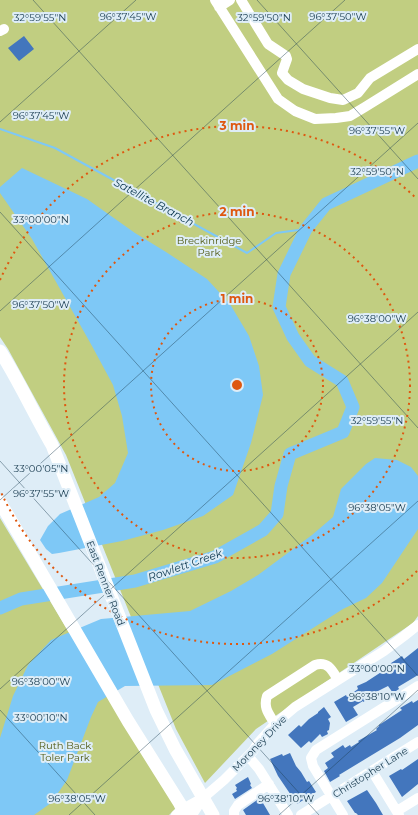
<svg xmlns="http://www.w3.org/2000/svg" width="418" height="815" font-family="Montserrat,sans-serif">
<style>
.green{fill:#c1ce81}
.water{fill:#7ec8f6}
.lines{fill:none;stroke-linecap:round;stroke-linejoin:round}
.stream{stroke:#7ec8f6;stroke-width:2}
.river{stroke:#7ec8f6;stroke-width:13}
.building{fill:#4376bd}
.minor{stroke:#fff;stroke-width:10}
.major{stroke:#fff;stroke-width:13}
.ticks{fill:none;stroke:#1c3e52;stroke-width:1;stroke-opacity:0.45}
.ring{fill:none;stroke:#de5810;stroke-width:2;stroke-dasharray:2 4}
.labels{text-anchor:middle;stroke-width:4;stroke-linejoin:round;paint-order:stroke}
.park-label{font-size:10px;fill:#515a14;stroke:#deedf7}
.street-label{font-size:10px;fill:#1c3e52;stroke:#deedf7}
.water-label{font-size:11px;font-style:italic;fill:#0d384f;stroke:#deedf7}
.ticks-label{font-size:10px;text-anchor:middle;fill:#1c3e52;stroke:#deedf7;stroke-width:4;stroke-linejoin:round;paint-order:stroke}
.centre{fill:#de5810;stroke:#deedf7;stroke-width:2}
.ring-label{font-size:12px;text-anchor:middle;font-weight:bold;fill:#de5810;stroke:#deedf7;stroke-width:4;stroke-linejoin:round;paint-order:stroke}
</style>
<rect width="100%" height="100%" fill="#deedf7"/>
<!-- green -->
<path class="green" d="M 0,0 L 418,0 L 418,616 L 413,623 L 256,729 L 205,783 L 176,729 L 66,455 L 8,349 L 0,337 Z
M 0,518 L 144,757 L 174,805 L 175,809 L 169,815 L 0,815 Z"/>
<!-- water -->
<path class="water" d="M 22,168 L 87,199 L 135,233 L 166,252 L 207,279 L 230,304 L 249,336 L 259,366 L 263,395 L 251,443 L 233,495 L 203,516 L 163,530 L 122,541 L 59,553 L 52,554 L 46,549 L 40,540 L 48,526 L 60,514 L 99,497 L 115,483 L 128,453 L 122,416 L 113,385 L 92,346 L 32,239 L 0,193 L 0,187 Z
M 375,458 L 397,460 L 411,467 L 418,476 L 418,529 L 382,583 L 366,598 L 343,609 L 272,654 L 212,685 L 125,686 L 98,702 L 91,717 L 67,780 L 51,803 L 34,815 L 0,815 L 0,738 L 13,696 L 28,665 L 51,640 L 101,619 L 190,611 L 231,591 L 258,575 L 312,535 L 333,517 L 341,489 L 366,464 Z"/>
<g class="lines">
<!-- stream -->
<path class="stream" d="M 0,129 L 55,148 L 247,253 L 276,233 L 306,229"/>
<!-- river -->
<path class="river" d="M 0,608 L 21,599 L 135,581 L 215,557 L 263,530 L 277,514 L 281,486 L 290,454 L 343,432 L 353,407 L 342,381 L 310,361 L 293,337 L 279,307 L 284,274 L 306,229 L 326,204 L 418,161"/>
</g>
<!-- building -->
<path class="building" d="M 24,36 L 34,49 L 19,61 L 8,48 Z
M 418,648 L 418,675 L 398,687 L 399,689 L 393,693 L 388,686 L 374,693 L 375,694 L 374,695 L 376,697 L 370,701 L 368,699 L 363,702 L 363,701 L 353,707 L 358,715 L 346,722 L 334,702 L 346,695 L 347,697 L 358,689 L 357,686 L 366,682 L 389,667 L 388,665 L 402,656 L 404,659 Z
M 418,700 L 418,725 L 400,738 L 339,775 L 340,776 L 330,782 L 324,771 L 328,768 L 325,763 L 334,757 L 331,753 L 343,745 L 345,748 L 350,745 L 351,747 L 359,742 L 358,741 L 377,730 L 376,729 L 379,726 L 379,725 L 402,710 L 400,708 L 412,701 L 413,703 Z
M 324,707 L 331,717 L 328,719 L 330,723 L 329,730 L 327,731 L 328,734 L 322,737 L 320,734 L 311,743 L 309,741 L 301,748 L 288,735 L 299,725 L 301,727 L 309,719 L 318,713 L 318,712 Z
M 290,753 L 296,766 L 301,772 L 307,782 L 309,781 L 316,792 L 297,804 L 278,776 L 270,759 L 282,754 L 283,756 Z
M 418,759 L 418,784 L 402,797 L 389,776 L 401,769 L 402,770 Z
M 248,777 L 251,784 L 250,785 L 252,788 L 235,799 L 232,794 L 237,791 L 236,789 L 237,788 L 235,785 Z
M 367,790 L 376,803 L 383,815 L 358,815 L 356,813 L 355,813 L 347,801 Z
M 260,798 L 270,815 L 246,815 L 243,810 Z"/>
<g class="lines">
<!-- minor -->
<path class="minor" d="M 215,0 L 278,99 L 295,111 L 315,119 L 336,118 L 350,116 L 365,107 L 418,74
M 241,0 L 268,44 L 286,56 L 287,59 L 282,73 L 288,80 L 303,89 L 330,98 L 343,100 L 358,93 L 370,78 L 418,49
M 219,7 L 230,0
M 0,31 L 4,29
M 275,724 C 269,714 263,708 267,696 L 315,665 C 328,661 332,670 338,680
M 248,756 L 259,769 L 288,815
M 372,771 L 399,815
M 397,811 L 418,798
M 176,815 L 183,809 L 203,798 L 224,780 L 253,751 L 258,743 L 275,724 L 295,707 L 384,651 L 404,636 L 418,625
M 192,815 L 203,798
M 234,815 L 234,811 L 238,805 L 269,784
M 301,815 L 418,742
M 343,815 L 313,766 L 311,758 L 316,750 L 418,686"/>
<!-- major -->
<path class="major" d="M 0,351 C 19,381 34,414 52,445 L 156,710 L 175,749 L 213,815
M 0,502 L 128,721 L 187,815"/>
</g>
<!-- ticks -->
<path class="ticks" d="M 33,0 L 418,428M 257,0 L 418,179M 0,122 L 136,0M 0,212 L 418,676M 0,311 L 345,0M 0,461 L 319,815M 0,500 L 418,123M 0,689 L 418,312M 0,710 L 95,815M 69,815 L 418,501M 279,815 L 418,690"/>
<!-- distance rings -->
<g class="ring">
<circle cx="237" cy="385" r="86"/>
<circle cx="237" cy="385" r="173"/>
<path d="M417 571A259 259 0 0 1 0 490M0 280A259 259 0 0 1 417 199"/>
</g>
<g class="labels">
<!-- park labels -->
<g class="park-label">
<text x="209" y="244">Breckinridge<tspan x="209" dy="12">Park</tspan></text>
<text x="65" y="749">Ruth Back<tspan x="65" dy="12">Toler Park</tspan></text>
</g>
<!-- street labels -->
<g class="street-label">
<text transform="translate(106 583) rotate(69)" y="4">East Renner Road</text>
<text transform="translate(259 743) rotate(-46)" y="4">Moroney Drive</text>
<text transform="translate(370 772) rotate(-32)" y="4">Christopher Lane</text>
</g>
<!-- water labels -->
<g class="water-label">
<text transform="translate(154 202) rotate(28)" y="4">Satellite Branch</text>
<text transform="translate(185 565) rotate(-19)" y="4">Rowlett Creek</text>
</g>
</g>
<g class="ticks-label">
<text x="128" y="20">96°37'45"W</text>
<text x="338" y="20">96°37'50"W</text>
<text x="40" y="21">32°59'55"N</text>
<text x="264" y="21">32°59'50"N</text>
<text x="41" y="119">96°37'45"W</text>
<text x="377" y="134">96°37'55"W</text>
<text x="377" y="175">32°59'50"N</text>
<text x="41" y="223">33°00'00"N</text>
<text x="41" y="308">96°37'50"W</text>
<text x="377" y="322">96°38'00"W</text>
<text x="377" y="424">32°59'55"N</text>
<text x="41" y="472">33°00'05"N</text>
<text x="41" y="497">96°37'55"W</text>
<text x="377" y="511">96°38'05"W</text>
<text x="377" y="672">33°00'00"N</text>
<text x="41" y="685">96°38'00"W</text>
<text x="377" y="700">96°38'10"W</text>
<text x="41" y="721">33°00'10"N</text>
<text x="77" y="802">96°38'05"W</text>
<text x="286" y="802">96°38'10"W</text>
</g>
<circle cx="237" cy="385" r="6" class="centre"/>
<g class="ring-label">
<text x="237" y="130">3 min</text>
<text x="237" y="216">2 min</text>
<text x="237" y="303">1 min</text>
</g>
</svg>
